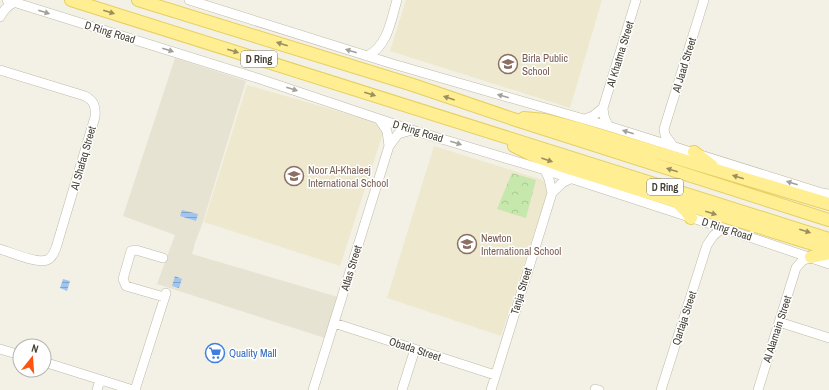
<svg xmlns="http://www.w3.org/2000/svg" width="829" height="390" font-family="'Archivo Narrow',sans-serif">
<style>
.residential{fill:#e7e3d3}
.education{fill:#ede8ce}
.park{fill:url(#park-crowns)}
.water{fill:url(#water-rules)}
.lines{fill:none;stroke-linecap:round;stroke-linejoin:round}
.minor-casing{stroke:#bfbaa7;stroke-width:10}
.major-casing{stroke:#e6cf60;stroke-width:14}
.minor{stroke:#fff;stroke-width:9}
.major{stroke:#ffee92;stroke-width:12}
.oneway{fill:#a2a09a}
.oneway2{fill:#998f5f}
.labels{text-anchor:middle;stroke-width:3;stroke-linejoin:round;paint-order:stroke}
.shield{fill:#fff;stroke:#7e7a72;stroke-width:1}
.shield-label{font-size:10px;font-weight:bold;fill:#464135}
.street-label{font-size:11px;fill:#464135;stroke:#fff}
.education-label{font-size:11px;fill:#785e54;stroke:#fff;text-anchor:start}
.shop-label{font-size:11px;fill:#366cbe;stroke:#fff;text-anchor:start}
</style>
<defs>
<pattern id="park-crowns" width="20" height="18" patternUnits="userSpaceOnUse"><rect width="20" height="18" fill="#c6e8ad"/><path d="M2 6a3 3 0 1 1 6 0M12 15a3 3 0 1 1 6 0" fill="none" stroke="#abc895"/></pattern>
<pattern id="water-rules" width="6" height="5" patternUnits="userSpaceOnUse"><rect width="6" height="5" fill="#9fc5f2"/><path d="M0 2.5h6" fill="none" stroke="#83a2c5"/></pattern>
</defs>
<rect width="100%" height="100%" fill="#f3f1e5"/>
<!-- residential -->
<path class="residential" d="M 175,58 L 246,81 L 203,222 L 195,243 L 192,254 L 338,297 L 325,338 L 157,284 L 175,235 L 123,216 Z"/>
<!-- education -->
<path class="education" d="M 406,0 L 602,0 L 570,108 L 390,51 Z
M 247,85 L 376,122 L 384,130 L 340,266 L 204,222 Z
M 434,146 L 543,180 L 548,190 L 501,336 L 387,298 Z"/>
<!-- park -->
<path class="park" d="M 512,173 L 536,180 L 526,218 L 497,209 Z"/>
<!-- water -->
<path class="water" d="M 182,210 L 198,214 L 196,221 L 180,216 Z
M 175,276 L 182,279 L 179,288 L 172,286 Z
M 63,279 L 70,281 L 67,291 L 60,288 Z"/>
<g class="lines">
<defs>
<path id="minor" d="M 7,0 L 260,79 L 412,130 L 545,170 L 723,228 L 829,264
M 189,0 L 393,64 L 608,126 L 822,193 L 829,194
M 0,17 C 4,10 7,6 15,2
M 367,56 C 388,46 391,20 397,0
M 0,70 L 85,96 C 94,101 96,106 95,117 L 56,248 C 54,253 52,258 47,260 C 37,264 10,252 0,249
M 603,108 L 636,0
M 379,119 L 387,131 L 389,146
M 585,119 L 593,116 L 603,108 L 604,116 L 608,126
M 673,146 L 665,135 L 664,129 L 704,0
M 545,170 L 549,179 L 552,193
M 163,258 L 136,250 L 131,251 L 123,279 L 126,286 L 164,297
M 779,322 L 829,338
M 334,323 L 495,375
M 0,349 L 20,355
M 44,362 L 133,390
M 595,389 L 599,390
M 97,390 L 100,380
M 135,390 L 166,293
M 313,390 L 389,146 L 398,134 L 412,130
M 402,390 L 415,349
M 491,390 L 552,193 L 562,183 L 570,179
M 661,390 L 707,245 L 714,235 L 723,228
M 758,390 L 796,268 L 802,261 L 811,257"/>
<path id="major" d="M 71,0 L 829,239
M 138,0 L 413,85 L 513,119 L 829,220
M 524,118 L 545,120 L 576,128 L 829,204
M 514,146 L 530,154 L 559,165 L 829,249
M 694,152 L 712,166
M 678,203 L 687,212 L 691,218
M 811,257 L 829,253"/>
</defs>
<!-- minor casing -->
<use href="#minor" class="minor-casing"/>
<!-- major casing -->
<use href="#major" class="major-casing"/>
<!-- minor -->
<use href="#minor" class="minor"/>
<!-- major -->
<use href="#major" class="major"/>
</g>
<!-- one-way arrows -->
<defs><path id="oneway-solid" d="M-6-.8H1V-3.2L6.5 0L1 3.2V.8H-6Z"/></defs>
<g class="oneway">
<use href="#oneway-solid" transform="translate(44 12) rotate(17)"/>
<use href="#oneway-solid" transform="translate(168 50) rotate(17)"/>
<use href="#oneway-solid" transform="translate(351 51) rotate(-162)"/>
<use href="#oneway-solid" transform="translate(292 89) rotate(18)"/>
<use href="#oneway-solid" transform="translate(503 96) rotate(-164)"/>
<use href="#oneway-solid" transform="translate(628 132) rotate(-163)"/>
<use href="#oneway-solid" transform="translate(456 143) rotate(17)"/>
<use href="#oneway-solid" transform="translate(792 183) rotate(-162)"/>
</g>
<g class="oneway2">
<use href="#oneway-solid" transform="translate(109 12) rotate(17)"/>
<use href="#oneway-solid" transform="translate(282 44) rotate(-163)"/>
<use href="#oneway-solid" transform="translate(233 51) rotate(17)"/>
<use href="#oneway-solid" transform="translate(370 94) rotate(17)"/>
<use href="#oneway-solid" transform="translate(449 98) rotate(-161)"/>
<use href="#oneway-solid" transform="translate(547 160) rotate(19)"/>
<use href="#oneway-solid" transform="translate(672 170) rotate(-162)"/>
<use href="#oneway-solid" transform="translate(738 177) rotate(-163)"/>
<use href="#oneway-solid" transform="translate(711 213) rotate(17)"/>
<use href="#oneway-solid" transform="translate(805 231) rotate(17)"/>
</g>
<!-- icons -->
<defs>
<symbol id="school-ring" viewBox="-11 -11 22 22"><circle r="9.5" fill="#fff" stroke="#8d6e63" stroke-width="1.5"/><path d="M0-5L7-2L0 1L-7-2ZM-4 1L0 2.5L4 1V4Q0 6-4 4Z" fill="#8d6e63"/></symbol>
<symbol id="supermarket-ring" viewBox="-11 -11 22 22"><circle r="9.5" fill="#fff" stroke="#3f7fe0" stroke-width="1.5"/><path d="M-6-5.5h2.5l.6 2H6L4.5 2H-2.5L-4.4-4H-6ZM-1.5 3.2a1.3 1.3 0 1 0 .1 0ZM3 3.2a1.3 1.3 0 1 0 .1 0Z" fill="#3f7fe0"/></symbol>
</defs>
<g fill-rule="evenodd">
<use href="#school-ring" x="497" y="53" width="22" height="22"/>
<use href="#school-ring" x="283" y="165" width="22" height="22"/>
<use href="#school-ring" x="456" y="233" width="22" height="22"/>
<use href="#supermarket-ring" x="204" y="342" width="22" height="22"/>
</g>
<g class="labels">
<!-- shield labels -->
<g class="shield">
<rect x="241" y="51" width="36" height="16" rx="3"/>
<rect x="647" y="179" width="36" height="16" rx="3"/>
</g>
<g class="shield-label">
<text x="259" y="63">D Ring</text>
<text x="665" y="191">D Ring</text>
</g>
<!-- street labels -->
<g class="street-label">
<text transform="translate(110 32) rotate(17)" y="4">D Ring Road</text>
<text transform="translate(620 54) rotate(-73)" y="4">Al Khatma Street</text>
<text transform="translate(684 65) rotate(-73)" y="4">Al Jaad Street</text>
<text transform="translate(418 131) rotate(17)" y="4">D Ring Road</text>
<text transform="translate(83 158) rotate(-74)" y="4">Al Shafaq Street</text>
<text transform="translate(727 229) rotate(18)" y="4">D Ring Road</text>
<text transform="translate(351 268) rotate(-73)" y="4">Atlas Street</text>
<text transform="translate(521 291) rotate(-73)" y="4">Tanja Street</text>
<text transform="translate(684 318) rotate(-72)" y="4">Qartaja Street</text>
<text transform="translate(777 329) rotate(-72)" y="4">Al Alamain Street</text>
<text transform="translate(415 349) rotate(18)" y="4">Obada Street</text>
</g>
<!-- education labels -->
<g class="education-label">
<text x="522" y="62">Birla Public<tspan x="522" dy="13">School</tspan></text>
<text x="308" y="174">Noor Al-Khaleej<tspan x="308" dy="13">International School</tspan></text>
<text x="481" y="242">Newton<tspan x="481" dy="13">International School</tspan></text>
</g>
<!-- shop labels -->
<g class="shop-label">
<text x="229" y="357">Quality Mall</text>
</g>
</g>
<!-- north arrow -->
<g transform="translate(32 358) rotate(17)"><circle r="19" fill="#ffffff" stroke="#b5b3ae"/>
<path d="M0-3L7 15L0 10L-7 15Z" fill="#ff5410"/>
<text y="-6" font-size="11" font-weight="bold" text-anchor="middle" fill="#464135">N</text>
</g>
</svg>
